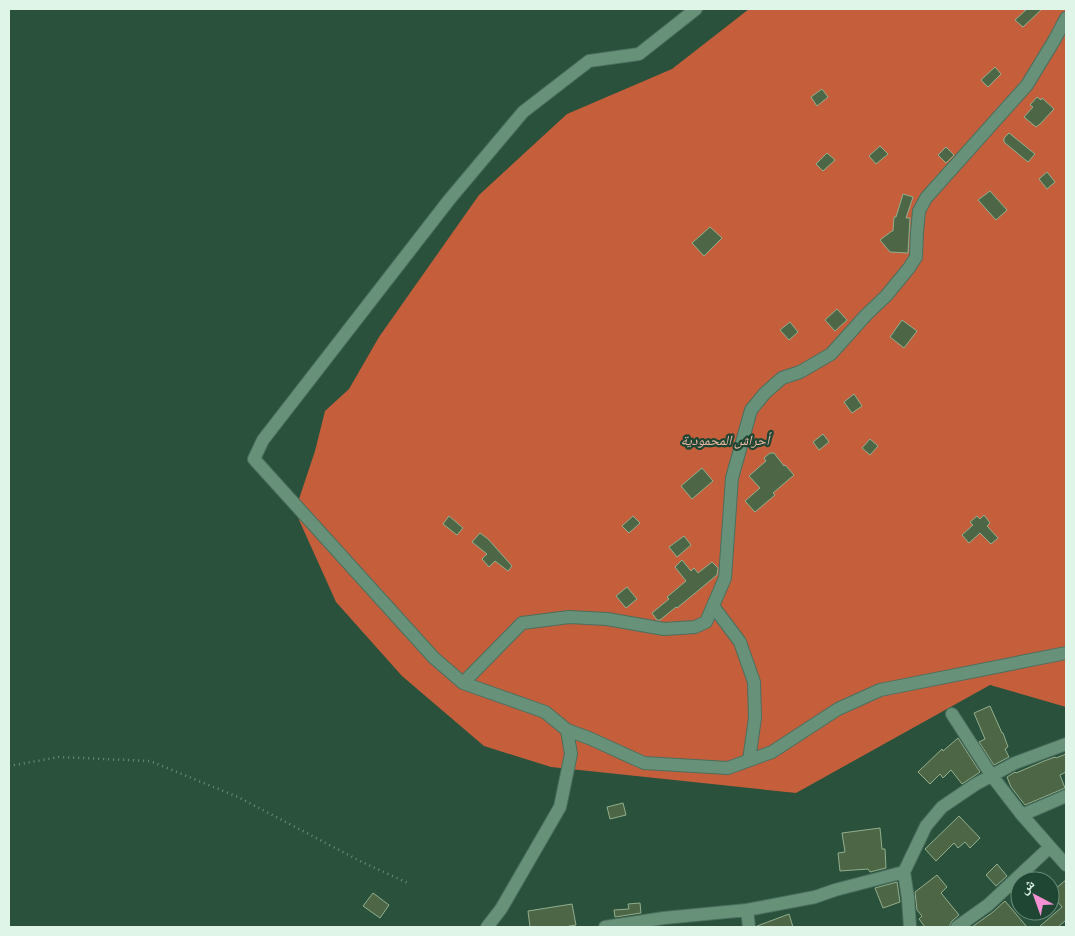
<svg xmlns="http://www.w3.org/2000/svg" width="1075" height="936" font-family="'Crimson Pro','Noto Naskh Arabic',serif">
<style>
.forest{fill:#c55f3b}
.building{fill:#4c6646;stroke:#93af8d}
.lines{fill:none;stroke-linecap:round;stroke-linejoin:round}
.street-casing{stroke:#4b6f5e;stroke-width:14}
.path{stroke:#6d8f7d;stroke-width:2.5;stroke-dasharray:1 4;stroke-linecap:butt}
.street{stroke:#68917a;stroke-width:12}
.labels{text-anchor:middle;stroke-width:4.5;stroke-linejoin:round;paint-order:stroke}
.park-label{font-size:14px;font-style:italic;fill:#f0baa7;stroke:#1e4632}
</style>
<rect width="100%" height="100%" fill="#29513c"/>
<!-- forest -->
<path class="forest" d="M 749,9 L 1066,9 L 1066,707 L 990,685 L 796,793 L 551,767 L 484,746 L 402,676 L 336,602 L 295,511 L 315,451 L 325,411 L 349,389 L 379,337 L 479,195 L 567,114 L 672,69 Z"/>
<!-- building -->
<path class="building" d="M 1027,9 L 1042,9 L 1023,27 L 1015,20 Z
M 995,67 L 1001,74 L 988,87 L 981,80 Z
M 822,89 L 828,97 L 817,106 L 811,97 Z
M 1037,97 L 1041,100 L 1042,98 L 1054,109 L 1040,124 L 1036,127 L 1024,117 L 1033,107 L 1030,105 Z
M 1009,133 L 1035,154 L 1028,162 L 1004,142 L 1004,138 Z
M 880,146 L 888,154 L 876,164 L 869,156 Z
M 946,147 L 954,155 L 946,163 L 938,155 Z
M 827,153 L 835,160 L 823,171 L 816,164 Z
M 1047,172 L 1055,182 L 1047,189 L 1039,179 Z
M 990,191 L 1007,210 L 996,220 L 978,200 Z
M 903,194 L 913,197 L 906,218 L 910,218 L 908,253 L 890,252 L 880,240 L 892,231 L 893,231 L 894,217 L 896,217 Z
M 710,227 L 722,238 L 704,256 L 692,243 Z
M 837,309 L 847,320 L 835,331 L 825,320 Z
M 902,320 L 917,331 L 904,348 L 890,337 Z
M 790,322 L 798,332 L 789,340 L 780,330 Z
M 854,394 L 862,406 L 852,413 L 844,402 Z
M 823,434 L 829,442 L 819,450 L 813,442 Z
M 870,439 L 878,446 L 870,455 L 862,448 Z
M 770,453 L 774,453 L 784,466 L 785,465 L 794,475 L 773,493 L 775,495 L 755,512 L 745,501 L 760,488 L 749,476 L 766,461 L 764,458 Z
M 702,468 L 713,481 L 692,499 L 681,486 Z
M 984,515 L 990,523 L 987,526 L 998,538 L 991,544 L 980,533 L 969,543 L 962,535 L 973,525 L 970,522 L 977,516 L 980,519 Z
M 449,516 L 463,528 L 457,535 L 443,524 Z
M 633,516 L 640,523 L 629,533 L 622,526 Z
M 480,533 L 488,539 L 512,566 L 508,571 L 495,561 L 489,567 L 482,559 L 487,554 L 472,542 Z
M 684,536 L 691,545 L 677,557 L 669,547 Z
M 682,560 L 691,571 L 694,568 L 698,573 L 712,562 L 718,568 L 717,575 L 677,608 L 676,607 L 660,620 L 657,620 L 652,613 L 669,599 L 667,597 L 686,581 L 675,567 Z
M 627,587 L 637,599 L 626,608 L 616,596 Z
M 990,706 L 1002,733 L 1003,733 L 1008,747 L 1005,749 L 1009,757 L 994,765 L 979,742 L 985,739 L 974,713 Z
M 958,738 L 980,772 L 962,784 L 951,770 L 943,778 L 940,774 L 930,784 L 918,772 L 942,749 L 943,751 Z
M 1066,754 L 1066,772 L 1060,775 L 1065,788 L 1025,805 L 1011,787 L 1007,777 L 1015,772 L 1016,773 L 1044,761 L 1055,757 L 1056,758 Z
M 623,803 L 626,815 L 610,819 L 607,807 Z
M 959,816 L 980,838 L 970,848 L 965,842 L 958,848 L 954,843 L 936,861 L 925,849 Z
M 880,828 L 882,849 L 885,849 L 886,868 L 870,872 L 868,869 L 840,871 L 838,853 L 845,852 L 842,833 Z
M 997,864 L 1007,876 L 996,886 L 986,875 Z
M 937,875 L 947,887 L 941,893 L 959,915 L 952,921 L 949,927 L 925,927 L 919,919 L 922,916 L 917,910 L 915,892 Z
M 1066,880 L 1066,920 L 1058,927 L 1039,927 L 1062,907 L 1050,893 Z
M 897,882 L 900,902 L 883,908 L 875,888 Z
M 373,893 L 389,905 L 380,918 L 363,906 Z
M 1005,901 L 1027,927 L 972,927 L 993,912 Z
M 640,903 L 641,913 L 615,917 L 614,910 L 629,909 L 628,904 Z
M 572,904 L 576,925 L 564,927 L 530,927 L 528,911 Z
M 789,914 L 793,927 L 758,927 L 757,926 Z"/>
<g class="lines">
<defs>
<path id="street" d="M 713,606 L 740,642 L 754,682 L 755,718 L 749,760
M 463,683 L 522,623 L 569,617 L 607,619 L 664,629 L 695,627 L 706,622 L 725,578 L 732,478 L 751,410 L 765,393 L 782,378 L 800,372 L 831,354 L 866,315 L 886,296 L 909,268 L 916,257 L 917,232 L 919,211 L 926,198 L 1027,85 L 1055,39 L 1066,18
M 952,714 L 992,776 L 1022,815 L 1066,865
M 567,730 L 589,738 L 644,763 L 728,768 L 772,752 L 838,709 L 880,690 L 1066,653
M 1022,815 L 1066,796
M 904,872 L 908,898 L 910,927
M 747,910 L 749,927
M 487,927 L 501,909 L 560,807 L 571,754 L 567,730 L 545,712 L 463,683 L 434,658 L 254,459 L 263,440 L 449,200 L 523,112 L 589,61 L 639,54 L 696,9
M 605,927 L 664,918 L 747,910 L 815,897 L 835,890 L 904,872 L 926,826 L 942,807 L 976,784 L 1015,763 L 1066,744
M 957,927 L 988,905 L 1050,847"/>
</defs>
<!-- street casing -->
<use href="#street" class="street-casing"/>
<!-- path -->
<path class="path" d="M 9,766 L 59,757 L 150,761 L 238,797 L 362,862 L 408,883"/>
<!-- street -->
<use href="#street" class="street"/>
</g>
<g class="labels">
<!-- park labels -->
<g class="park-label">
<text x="725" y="445">أحراش المحمودية</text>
</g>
</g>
<!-- border -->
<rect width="1075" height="936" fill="none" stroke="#dff5e8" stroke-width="20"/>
<!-- north arrow -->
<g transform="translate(1035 896) rotate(319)"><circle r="24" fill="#1e4632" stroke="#6b8c7b"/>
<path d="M0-4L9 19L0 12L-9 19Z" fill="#f491d4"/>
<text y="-8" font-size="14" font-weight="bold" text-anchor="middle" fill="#dff5e8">ش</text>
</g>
</svg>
